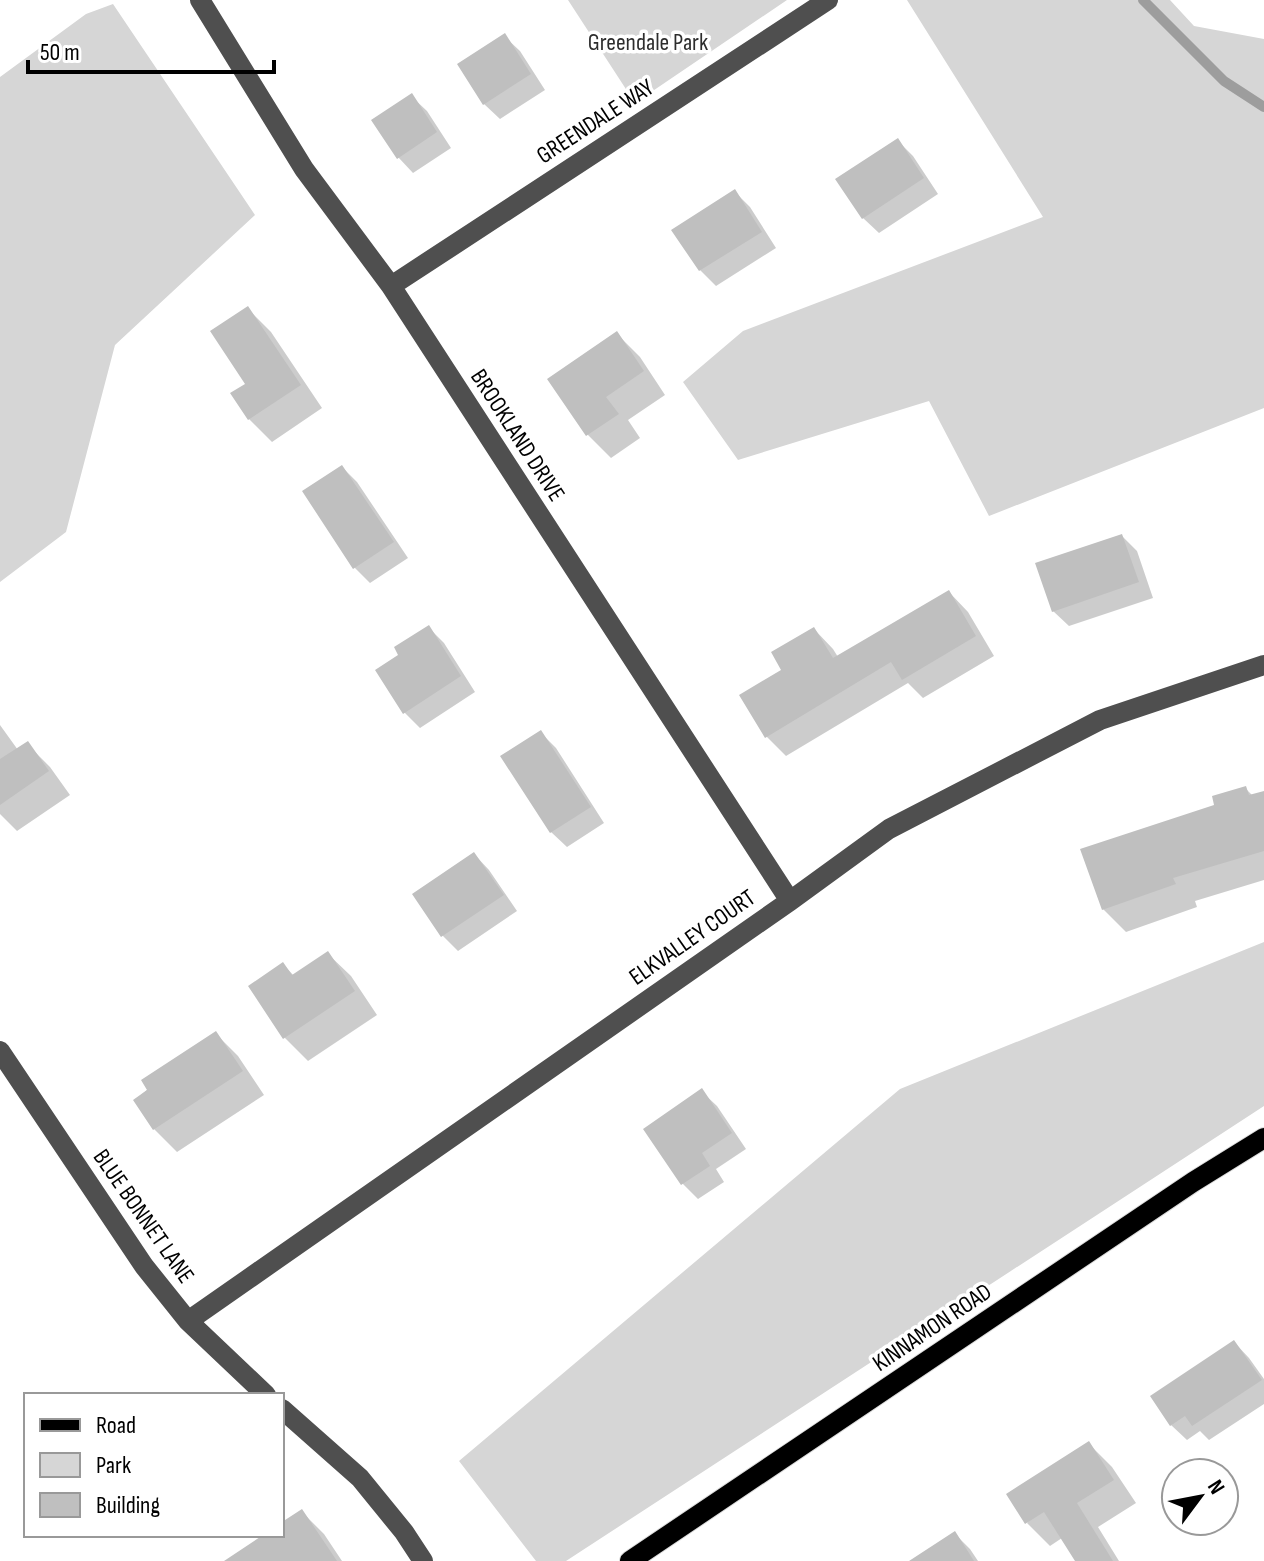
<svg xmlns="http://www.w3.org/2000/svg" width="1264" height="1561" font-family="'Sofia Sans Condensed',sans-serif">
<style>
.green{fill:#d6d6d6}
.shadow{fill:#0003}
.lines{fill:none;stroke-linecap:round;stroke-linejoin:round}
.stream{stroke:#9d9d9d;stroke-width:10}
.building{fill:#bfbfbf}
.major-casing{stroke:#dbdbdb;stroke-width:22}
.minor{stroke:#4f4f4f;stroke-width:20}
.major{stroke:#000;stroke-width:20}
.labels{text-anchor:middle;stroke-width:7;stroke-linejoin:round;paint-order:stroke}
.park-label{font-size:24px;fill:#2d2d2d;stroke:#fff}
.street-label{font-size:24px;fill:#000;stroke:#fff}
</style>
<rect width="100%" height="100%" fill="#fff"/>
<!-- green -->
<path class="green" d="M 568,0 L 787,0 L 635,103 Z
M 907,0 L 1170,0 L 1194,26 L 1264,39 L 1264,408 L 989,516 L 929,401 L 738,460 L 683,382 L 743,331 L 1043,217 Z
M 113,4 L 255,215 L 115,345 L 66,532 L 0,582 L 0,77 L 86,14 Z
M 1264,942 L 1264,1106 L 566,1561 L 536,1561 L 459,1461 L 900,1089 Z"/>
<!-- shadow -->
<path class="shadow" d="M 504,36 L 520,51 L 545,90 L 500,119 L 484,104 Z
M 411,96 L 427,111 L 451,148 L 413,173 L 398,157 Z
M 898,141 L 913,156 L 938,194 L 879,233 L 863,218 L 838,180 Z
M 735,192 L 750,207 L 776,248 L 716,286 L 700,270 Z
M 248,309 L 271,332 L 322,408 L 272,442 L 249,419 L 247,384 Z
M 617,334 L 640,357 L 665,395 L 628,420 L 640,438 L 611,458 L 588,435 L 550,379 Z
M 342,467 L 357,482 L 408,558 L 370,583 L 355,568 Z
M 1122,536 L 1137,551 L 1153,598 L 1069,626 L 1053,611 Z
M 949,592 L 968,612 L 994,656 L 923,698 L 908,683 L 786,756 L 766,736 L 784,671 L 814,629 L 833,649 L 838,657 Z
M 428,627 L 444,643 L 475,692 L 420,728 L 405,713 L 401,655 Z
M 0,725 L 18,750 L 27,744 L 50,767 L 70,795 L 17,831 L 0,814 Z
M 540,732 L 556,748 L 604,823 L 567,847 L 551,832 Z
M 1245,788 L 1253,796 L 1264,793 L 1264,880 L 1195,901 L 1197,907 L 1126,932 L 1103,909 L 1217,806 Z
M 474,854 L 489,870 L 517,911 L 458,951 L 443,936 L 415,895 Z
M 328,954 L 351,976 L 377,1015 L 308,1061 L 285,1038 L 283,964 L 294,976 Z
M 215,1033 L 238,1056 L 264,1095 L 177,1152 L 154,1129 L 135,1100 Z
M 701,1091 L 717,1106 L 746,1149 L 716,1169 L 724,1182 L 698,1199 L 683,1184 L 645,1130 Z
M 1234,1342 L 1249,1358 L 1264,1379 L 1264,1404 L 1209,1440 L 1200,1431 L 1187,1440 L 1171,1425 Z
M 1089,1444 L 1112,1467 L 1136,1503 L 1098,1527 L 1119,1561 L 1077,1561 L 1062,1538 L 1050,1546 L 1027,1523 Z
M 301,1511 L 324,1534 L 342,1561 L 230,1561 L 266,1535 L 282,1535 L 282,1524 Z
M 955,1534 L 970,1549 L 978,1561 L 913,1561 Z"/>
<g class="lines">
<!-- stream -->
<path class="stream" d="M 1143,0 L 1224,81 L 1264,107"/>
</g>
<!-- building -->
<path class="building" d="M 505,33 L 531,74 L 483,105 L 457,64 Z
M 412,93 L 437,132 L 397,159 L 371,120 Z
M 898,138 L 924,178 L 862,219 L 835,179 Z
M 735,189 L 762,232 L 699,271 L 671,230 Z
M 248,306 L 301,385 L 248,420 L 230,393 L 245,384 L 210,331 Z
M 617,331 L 644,371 L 606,397 L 619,414 L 586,436 L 547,379 Z
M 342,465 L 394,542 L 353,569 L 302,491 Z
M 1122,534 L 1139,582 L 1052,612 L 1035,563 Z
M 949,590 L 976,636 L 902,680 L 891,662 L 765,738 L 739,695 L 781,670 L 771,652 L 814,627 L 833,658 Z
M 429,625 L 461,676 L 403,714 L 375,670 L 398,655 L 394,647 Z
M 541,730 L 591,807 L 550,833 L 500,756 Z
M 28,741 L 49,771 L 0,805 L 0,759 Z
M 1246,786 L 1249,795 L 1264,791 L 1264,851 L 1173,878 L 1176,884 L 1102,910 L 1080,849 L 1214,805 L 1212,796 Z
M 474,852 L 504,895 L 441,937 L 412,894 Z
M 328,951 L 355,991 L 283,1039 L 248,986 L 283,962 L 292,975 Z
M 216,1031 L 243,1071 L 153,1130 L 133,1100 L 147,1090 L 141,1080 Z
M 702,1088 L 732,1133 L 702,1153 L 710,1166 L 681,1185 L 643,1129 Z
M 1234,1340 L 1262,1380 L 1192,1426 L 1185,1416 L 1170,1426 L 1150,1396 Z
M 1089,1441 L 1114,1480 L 1077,1503 L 1113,1561 L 1075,1561 L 1044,1512 L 1025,1524 L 1006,1494 Z
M 302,1509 L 337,1561 L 224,1561 L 263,1535 L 282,1535 L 282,1522 Z
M 955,1531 L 974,1561 L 909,1561 Z"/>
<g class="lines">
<defs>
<path id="major" d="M 630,1561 L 1193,1182 L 1264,1138"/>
</defs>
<!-- major casing -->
<use href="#major" class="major-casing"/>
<!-- minor -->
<path class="minor" d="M 200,0 L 304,169 L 391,286 L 790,901
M 391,286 L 828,0
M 0,1051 L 144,1266 L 188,1321 L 266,1395
M 188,1321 L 790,901 L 889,829 L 1100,720 L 1264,665
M 282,1409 L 360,1478 L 404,1532 L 423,1561"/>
<!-- major -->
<use href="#major" class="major"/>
</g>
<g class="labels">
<!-- park labels -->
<g class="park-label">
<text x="648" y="50">Greendale Park</text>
</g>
<!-- street labels -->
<g class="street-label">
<text transform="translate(595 121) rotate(-33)" y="8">GREENDALE WAY</text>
<text transform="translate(518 435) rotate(57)" y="8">BROOKLAND DRIVE</text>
<text transform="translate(692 937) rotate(-35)" y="8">ELKVALLEY COURT</text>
<text transform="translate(144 1216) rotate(55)" y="8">BLUE BONNET LANE</text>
<text transform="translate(932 1327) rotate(-34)" y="8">KINNAMON ROAD</text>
</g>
</g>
<!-- legend -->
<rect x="24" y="1393" width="260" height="144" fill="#ffffff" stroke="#999999" stroke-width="2"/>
<rect x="40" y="1419" width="40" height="12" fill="#000000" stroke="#999999" stroke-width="2"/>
<text x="96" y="1433" font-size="24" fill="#000000">Road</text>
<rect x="40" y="1453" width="40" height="24" fill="#d6d6d6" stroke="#999999" stroke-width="2"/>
<text x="96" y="1473" font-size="24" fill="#000000">Park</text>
<rect x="40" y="1493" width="40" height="24" fill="#bfbfbf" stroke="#999999" stroke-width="2"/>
<text x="96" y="1513" font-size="24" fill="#000000">Building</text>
<!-- north arrow -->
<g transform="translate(1200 1497) rotate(58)"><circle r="38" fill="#ffffff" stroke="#999999" stroke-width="2"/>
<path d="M0-6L14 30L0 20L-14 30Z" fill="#000000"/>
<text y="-12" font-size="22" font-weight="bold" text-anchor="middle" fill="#000000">N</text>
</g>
<!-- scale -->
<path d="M28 60v12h246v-12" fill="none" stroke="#000000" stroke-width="4"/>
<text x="40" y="60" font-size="24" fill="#000000" stroke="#ffffff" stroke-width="6" paint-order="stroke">50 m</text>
</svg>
